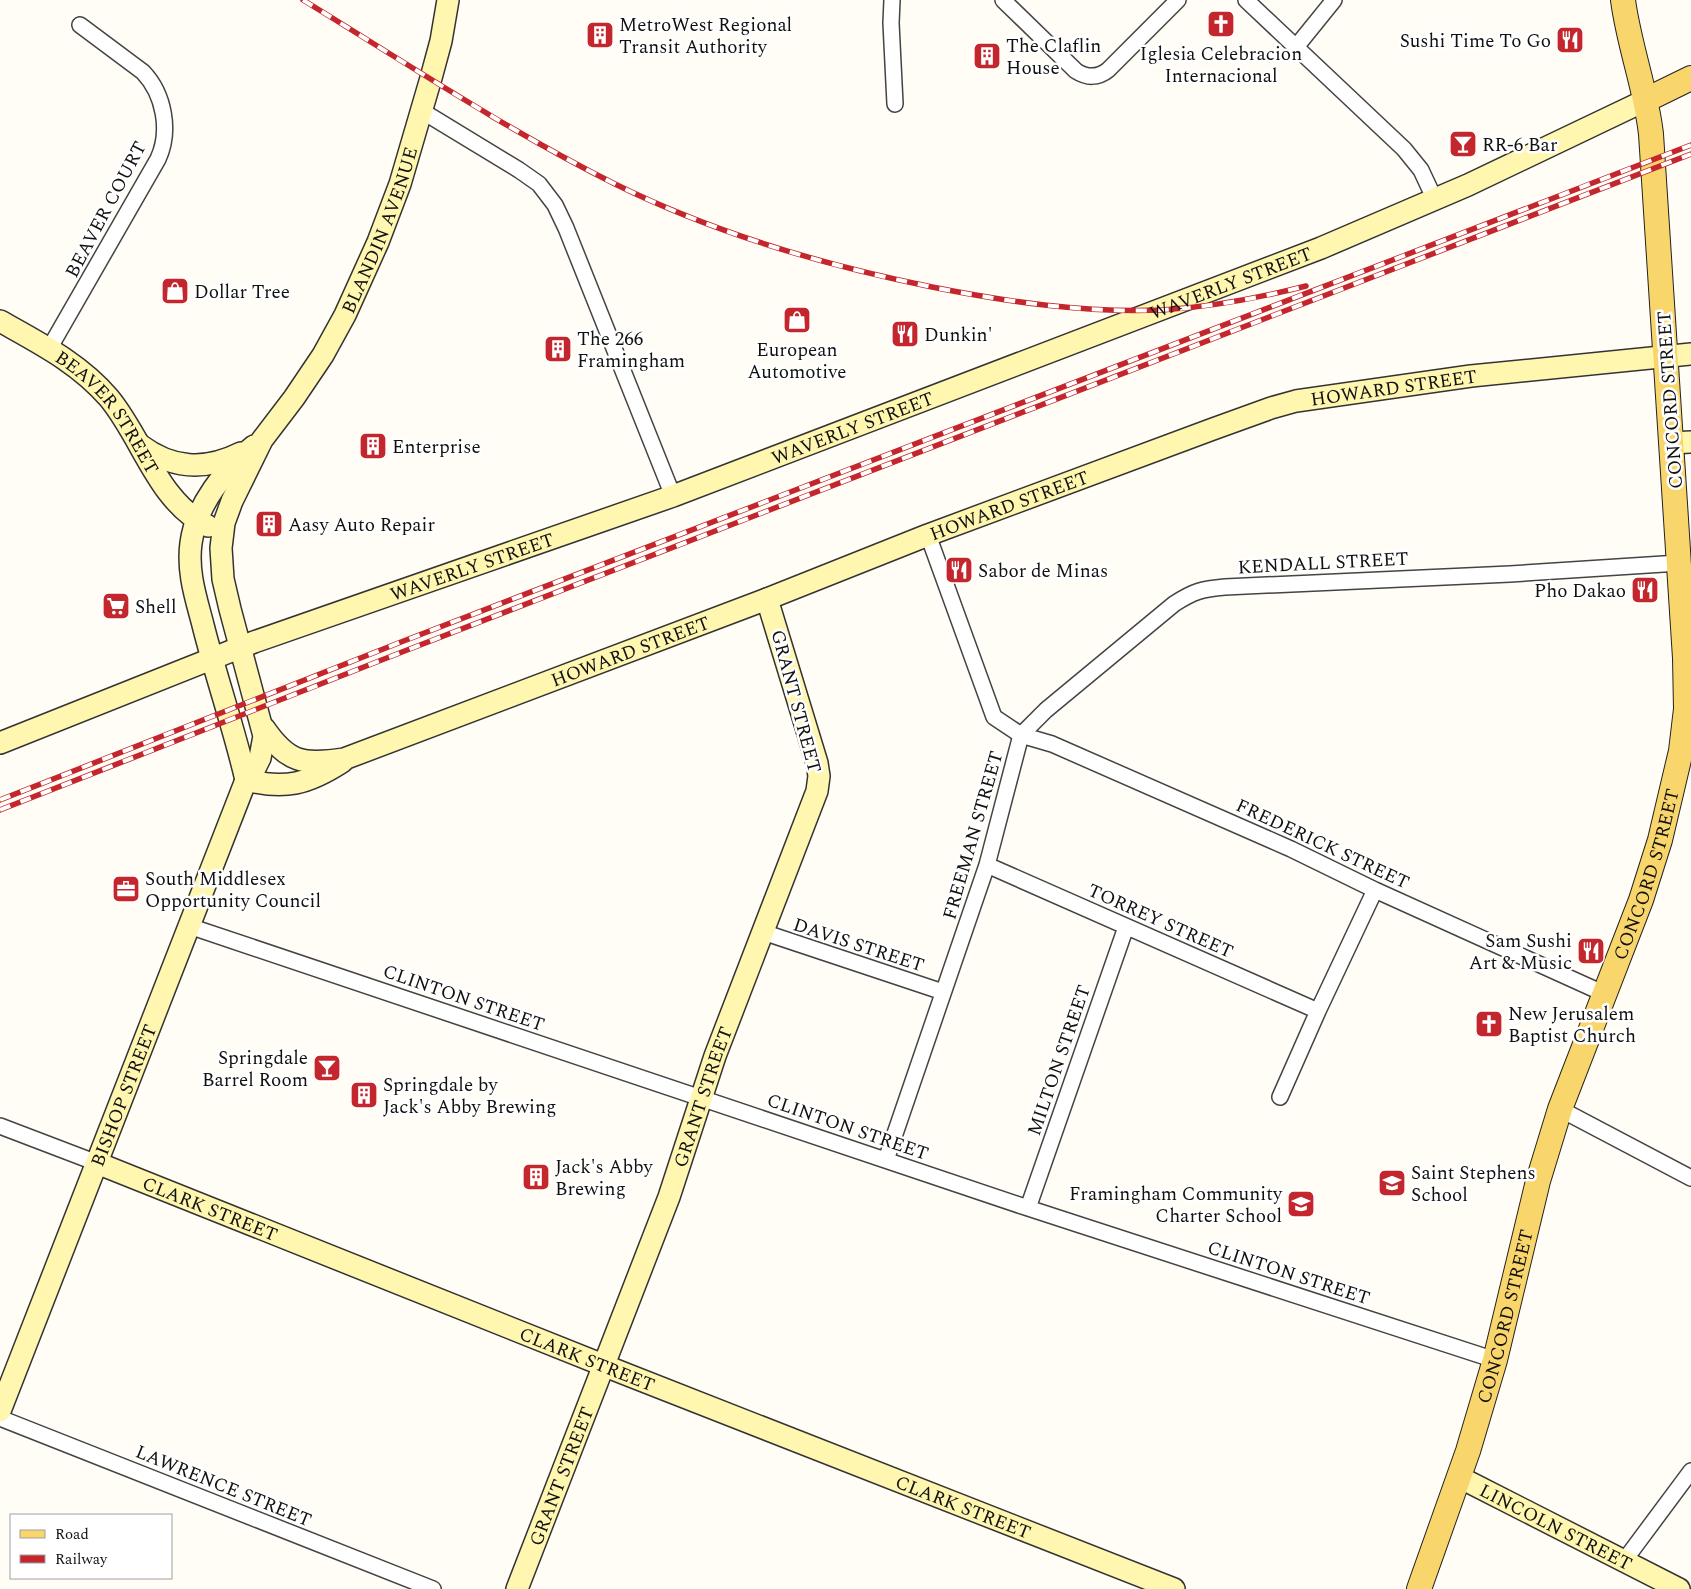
<svg xmlns="http://www.w3.org/2000/svg" width="1691" height="1589" font-family="Spectral,serif">
<style>
.lines{fill:none;stroke-linecap:round;stroke-linejoin:round}
.street-casing{stroke:#444;stroke-width:18}
.secondary-casing{stroke:#333;stroke-width:24}
.primary-casing{stroke:#222;stroke-width:26}
.street{stroke:#fff;stroke-width:15}
.secondary{stroke:#fff6b0;stroke-width:21}
.primary{stroke:#f9d66b;stroke-width:24}
.rail-casing{stroke:#c4262e;stroke-width:5.5}
.rail{stroke:#fff;stroke-width:4;stroke-dasharray:11;stroke-linecap:butt}
.labels{text-anchor:middle;stroke-width:5;stroke-linejoin:round;paint-order:stroke}
.poi-label{font-size:19px;fill:#111;stroke:#fff;text-anchor:start}
.street-label{font-size:19px;fill:#111;stroke:#fff}
</style>
<rect width="100%" height="100%" fill="#fffdf5"/>
<g class="lines">
<defs>
<path id="street" d="M 892,0 L 891,23 L 895,104
M 1003,0 L 1076,71 C 1087,78 1098,78 1108,70 L 1178,0
M 1246,0 L 1404,149 L 1421,170 L 1435,200
M 1296,47 L 1334,0
M 422,111 L 519,170 L 539,184 L 555,205 L 566,228 L 673,496
M 49,349 L 158,159 C 171,131 164,94 143,72 L 80,25
M 928,535 L 994,717 L 1021,735 L 1052,744 L 1291,849 L 1375,890 L 1605,994
M 987,865 L 1318,1011
M 189,926 L 1028,1208 L 1495,1360
M 763,932 L 943,992
M 1280,1097 L 1318,1011 L 1375,890
M 1560,1109 L 1691,1178
M 0,1126 L 97,1163
M 886,1160 L 987,865 L 1021,735 L 1046,710 L 1174,604 C 1194,591 1202,589 1225,587 L 1510,574 L 1679,563
M 1028,1208 L 1126,927
M 0,1418 L 433,1589
M 1624,1561 L 1691,1471"/>
<g id="secondary">
<path id="s1" d="M 0,321 C 39,343 79,363 109,398 C 143,439 158,502 208,526"/>
<path d="M 1671,443 L 1691,442"/>
<path d="M 140,445 C 172,469 205,471 241,453"/>
<path id="s2" d="M 264,728 C 288,763 303,765 344,759 L 767,599 L 928,535 L 1213,429 L 1271,408 L 1296,401 L 1471,376 L 1691,354"/>
<path id="s3" d="M 0,743 L 254,642 L 673,496 L 1321,248 L 1468,185 L 1646,100"/>
<path d="M 246,780 C 234,728 216,677 203,625 C 196,598 187,572 191,543 C 196,505 225,469 254,446"/>
<path d="M 246,780 C 285,790 308,784 342,762"/>
<path id="s4" d="M 97,1163 L 623,1373 L 1174,1589"/>
<path id="s5" d="M 0,1411 L 246,780 L 254,770 L 260,758 L 264,736 L 230,609 L 223,579 L 221,548 L 224,523 L 232,501 L 262,440 L 294,398 L 323,355 L 345,315 L 378,242 L 400,184 L 431,78 L 441,41 L 448,0"/>
<path id="s6" d="M 1459,1477 L 1679,1589"/>
<path id="s7" d="M 517,1589 L 669,1197 L 715,1056 L 817,791 L 819,776 L 817,763 L 767,599"/>
</g>
<g id="primary">
<path d="M 1646,100 L 1691,78"/>
<path id="s8" d="M 1419,1589 L 1468,1451 L 1495,1360 L 1538,1181 L 1560,1109 L 1641,900 L 1660,840 L 1681,751 L 1686,709 L 1685,658 L 1651,134 C 1646,89 1629,46 1623,0"/>
</g>
</defs>
<!-- street casing -->
<use href="#street" class="street-casing"/>
<!-- secondary casing -->
<use href="#secondary" class="secondary-casing"/>
<!-- primary casing -->
<use href="#primary" class="primary-casing"/>
<!-- street -->
<use href="#street" class="street"/>
<!-- secondary -->
<use href="#secondary" class="secondary"/>
<!-- primary -->
<use href="#primary" class="primary"/>
<defs>
<path id="rail" d="M 303,0 C 406,63 507,130 615,184 C 714,233 823,265 932,287 C 1008,302 1085,313 1162,310 C 1211,307 1259,298 1306,286
M 0,800 L 401,642 L 1691,145
M 0,810 L 402,652 L 1691,154"/>
</defs>
<!-- rail casing -->
<use href="#rail" class="rail-casing"/>
<!-- rail -->
<use href="#rail" class="rail"/>
</g>
<!-- icons -->
<defs>
<symbol id="church-square" viewBox="-11 -11 22 22"><rect x="-9" y="-9" width="18" height="18" rx="4" fill="#c4262e" stroke="#fff"/><path d="M-1.2-6h2.4v3.5h3.3v2.4h-3.3V6h-2.4V-.1h-3.3v-2.4h3.3Z" fill="#fff"/></symbol>
<symbol id="building-square" viewBox="-11 -11 22 22"><rect x="-9" y="-9" width="18" height="18" rx="4" fill="#c4262e" stroke="#fff"/><path d="M-4-6H4V6H1V3H-1V6H-4ZM-2.5-4.3h1.7v1.8h-1.7ZM.8-4.3h1.7v1.8H.8ZM-2.5-1h1.7V.8h-1.7ZM.8-1h1.7V.8H.8Z" fill="#fff"/></symbol>
<symbol id="restaurant-square" viewBox="-11 -11 22 22"><rect x="-9" y="-9" width="18" height="18" rx="4" fill="#c4262e" stroke="#fff"/><path d="M-5-6h1v4h1v-4h1v4h1v-4h1v5L-1.5 .5V6h-2V.5L-5-1ZM5-6V6H3V1.5H1.5Q1.5-4 5-6Z" fill="#fff"/></symbol>
<symbol id="bar-square" viewBox="-11 -11 22 22"><rect x="-9" y="-9" width="18" height="18" rx="4" fill="#c4262e" stroke="#fff"/><path d="M-6-5H6L.8 .8V4.5H3.5V6h-7V4.5H-.8V.8Z" fill="#fff"/></symbol>
<symbol id="shop-square" viewBox="-11 -11 22 22"><rect x="-9" y="-9" width="18" height="18" rx="4" fill="#c4262e" stroke="#fff"/><path d="M-5-2.5h2.3a2.7 3.5 0 0 1 5.4 0H5L5.5 6h-11ZM-1.5-2.5h3a1.5 2.3 0 0 0-3 0Z" fill="#fff"/></symbol>
<symbol id="supermarket-square" viewBox="-11 -11 22 22"><rect x="-9" y="-9" width="18" height="18" rx="4" fill="#c4262e" stroke="#fff"/><path d="M-6-5.5h2.5l.6 2H6L4.5 2H-2.5L-4.4-4H-6ZM-1.5 3.2a1.3 1.3 0 1 0 .1 0ZM3 3.2a1.3 1.3 0 1 0 .1 0Z" fill="#fff"/></symbol>
<symbol id="office-square" viewBox="-11 -11 22 22"><rect x="-9" y="-9" width="18" height="18" rx="4" fill="#c4262e" stroke="#fff"/><path d="M-6-3h4V-5.5h4V-3h4V5H-6ZM-1-4.5V-3h2v-1.5ZM-6 0V1H6V0Z" fill="#fff"/></symbol>
<symbol id="school-square" viewBox="-11 -11 22 22"><rect x="-9" y="-9" width="18" height="18" rx="4" fill="#c4262e" stroke="#fff"/><path d="M0-5L7-2L0 1L-7-2ZM-4 1L0 2.5L4 1V4Q0 6-4 4Z" fill="#fff"/></symbol>
</defs>
<g fill-rule="evenodd">
<use href="#church-square" x="1205" y="8" width="32" height="32"/>
<use href="#building-square" x="584" y="19" width="32" height="32"/>
<use href="#restaurant-square" x="1554" y="24" width="32" height="32"/>
<use href="#building-square" x="971" y="40" width="32" height="32"/>
<use href="#bar-square" x="1447" y="128" width="32" height="32"/>
<use href="#shop-square" x="159" y="275" width="32" height="32"/>
<use href="#shop-square" x="781" y="304" width="32" height="32"/>
<use href="#restaurant-square" x="889" y="318" width="32" height="32"/>
<use href="#building-square" x="542" y="333" width="32" height="32"/>
<use href="#building-square" x="357" y="430" width="32" height="32"/>
<use href="#building-square" x="253" y="508" width="32" height="32"/>
<use href="#restaurant-square" x="943" y="554" width="32" height="32"/>
<use href="#restaurant-square" x="1629" y="574" width="32" height="32"/>
<use href="#supermarket-square" x="100" y="590" width="32" height="32"/>
<use href="#office-square" x="110" y="873" width="32" height="32"/>
<use href="#restaurant-square" x="1575" y="935" width="32" height="32"/>
<use href="#church-square" x="1473" y="1008" width="32" height="32"/>
<use href="#bar-square" x="311" y="1052" width="32" height="32"/>
<use href="#building-square" x="348" y="1079" width="32" height="32"/>
<use href="#building-square" x="520" y="1161" width="32" height="32"/>
<use href="#school-square" x="1376" y="1167" width="32" height="32"/>
<use href="#school-square" x="1285" y="1188" width="32" height="32"/>
</g>
<g class="labels">
<!-- poi labels -->
<g class="poi-label">
<text x="619" y="31">MetroWest Regional<tspan x="619" dy="22">Transit Authority</tspan></text>
<text x="1551" y="47" text-anchor="end">Sushi Time To Go</text>
<text x="1006" y="52">The Claflin<tspan x="1006" dy="22">House</tspan></text>
<text x="1221" y="60" text-anchor="middle">Iglesia Celebracion<tspan x="1221" dy="22">Internacional</tspan></text>
<text x="1482" y="151">RR-6 Bar</text>
<text x="194" y="298">Dollar Tree</text>
<text x="924" y="341">Dunkin'</text>
<text x="577" y="345">The 266<tspan x="577" dy="22">Framingham</tspan></text>
<text x="797" y="356" text-anchor="middle">European<tspan x="797" dy="22">Automotive</tspan></text>
<text x="392" y="453">Enterprise</text>
<text x="288" y="531">Aasy Auto Repair</text>
<text x="978" y="577">Sabor de Minas</text>
<text x="1626" y="597" text-anchor="end">Pho Dakao</text>
<text x="135" y="613">Shell</text>
<text x="145" y="885">South Middlesex<tspan x="145" dy="22">Opportunity Council</tspan></text>
<text x="1572" y="947" text-anchor="end">Sam Sushi<tspan x="1572" dy="22">Art &amp; Music</tspan></text>
<text x="1508" y="1020">New Jerusalem<tspan x="1508" dy="22">Baptist Church</tspan></text>
<text x="308" y="1064" text-anchor="end">Springdale<tspan x="308" dy="22">Barrel Room</tspan></text>
<text x="383" y="1091">Springdale by<tspan x="383" dy="22">Jack's Abby Brewing</tspan></text>
<text x="555" y="1173">Jack's Abby<tspan x="555" dy="22">Brewing</tspan></text>
<text x="1411" y="1179">Saint Stephens<tspan x="1411" dy="22">School</tspan></text>
<text x="1282" y="1200" text-anchor="end">Framingham Community<tspan x="1282" dy="22">Charter School</tspan></text>
</g>
<!-- street labels -->
<g class="street-label">
<text transform="translate(105 209) rotate(-62)" y="7">BEAVER COURT</text>
<text dy="7" stroke="none"><textPath href="#s5" startOffset="1278">BLANDIN AVENUE</textPath></text>
<text dy="7" stroke="none"><textPath href="#s3" startOffset="1314">WAVERLY STREET</textPath></text>
<text dy="7" stroke="none"><textPath href="#s2" startOffset="1209">HOWARD STREET</textPath></text>
<text transform="translate(1669 400) rotate(-94)" y="7">CONCORD STREET</text>
<text dy="7" stroke="none"><textPath href="#s1" startOffset="144">BEAVER STREET</textPath></text>
<text dy="7" stroke="none"><textPath href="#s3" startOffset="909">WAVERLY STREET</textPath></text>
<text dy="7" stroke="none"><textPath href="#s2" startOffset="805">HOWARD STREET</textPath></text>
<text transform="translate(1323 562) rotate(-3)" y="7">KENDALL STREET</text>
<text dy="7" stroke="none"><textPath href="#s3" startOffset="504">WAVERLY STREET</textPath></text>
<text dy="7" stroke="none"><textPath href="#s2" startOffset="399">HOWARD STREET</textPath></text>
<text transform="translate(797 701) rotate(75)" y="7">GRANT STREET</text>
<text transform="translate(972 835) rotate(-74)" y="7">FREEMAN STREET</text>
<text transform="translate(1323 843) rotate(25)" y="7">FREDERICK STREET</text>
<text dy="7" stroke="none"><textPath href="#s8" startOffset="751">CONCORD STREET</textPath></text>
<text transform="translate(1161 920) rotate(24)" y="7">TORREY STREET</text>
<text transform="translate(859 944) rotate(18)" y="7">DAVIS STREET</text>
<text transform="translate(464 997) rotate(19)" y="7">CLINTON STREET</text>
<text transform="translate(1058 1060) rotate(-71)" y="7">MILTON STREET</text>
<text dy="7" stroke="none"><textPath href="#s5" startOffset="339">BISHOP STREET</textPath></text>
<text dy="7" stroke="none"><textPath href="#s7" startOffset="526">GRANT STREET</textPath></text>
<text transform="translate(848 1126) rotate(19)" y="7">CLINTON STREET</text>
<text dy="7" stroke="none"><textPath href="#s4" startOffset="122">CLARK STREET</textPath></text>
<text transform="translate(1289 1272) rotate(18)" y="7">CLINTON STREET</text>
<text dy="7" stroke="none"><textPath href="#s8" startOffset="286">CONCORD STREET</textPath></text>
<text dy="7" stroke="none"><textPath href="#s4" startOffset="528">CLARK STREET</textPath></text>
<text dy="7" stroke="none"><textPath href="#s7" startOffset="121">GRANT STREET</textPath></text>
<text transform="translate(224 1485) rotate(22)" y="7">LAWRENCE STREET</text>
<text dy="7" stroke="none"><textPath href="#s4" startOffset="932">CLARK STREET</textPath></text>
<text dy="7" stroke="none"><textPath href="#s6" startOffset="109">LINCOLN STREET</textPath></text>
</g>
</g>
<!-- legend -->
<rect x="10" y="1514" width="162" height="65" fill="#ffffff" stroke="#a0a0a0"/>
<rect x="20" y="1530" width="25" height="8" fill="#f9d66b" stroke="#a0a0a0"/>
<text x="55" y="1539" font-size="15" fill="#111111">Road</text>
<rect x="20" y="1555" width="25" height="8" fill="#c4262e" stroke="#a0a0a0"/>
<text x="55" y="1564" font-size="15" fill="#111111">Railway</text>
</svg>
